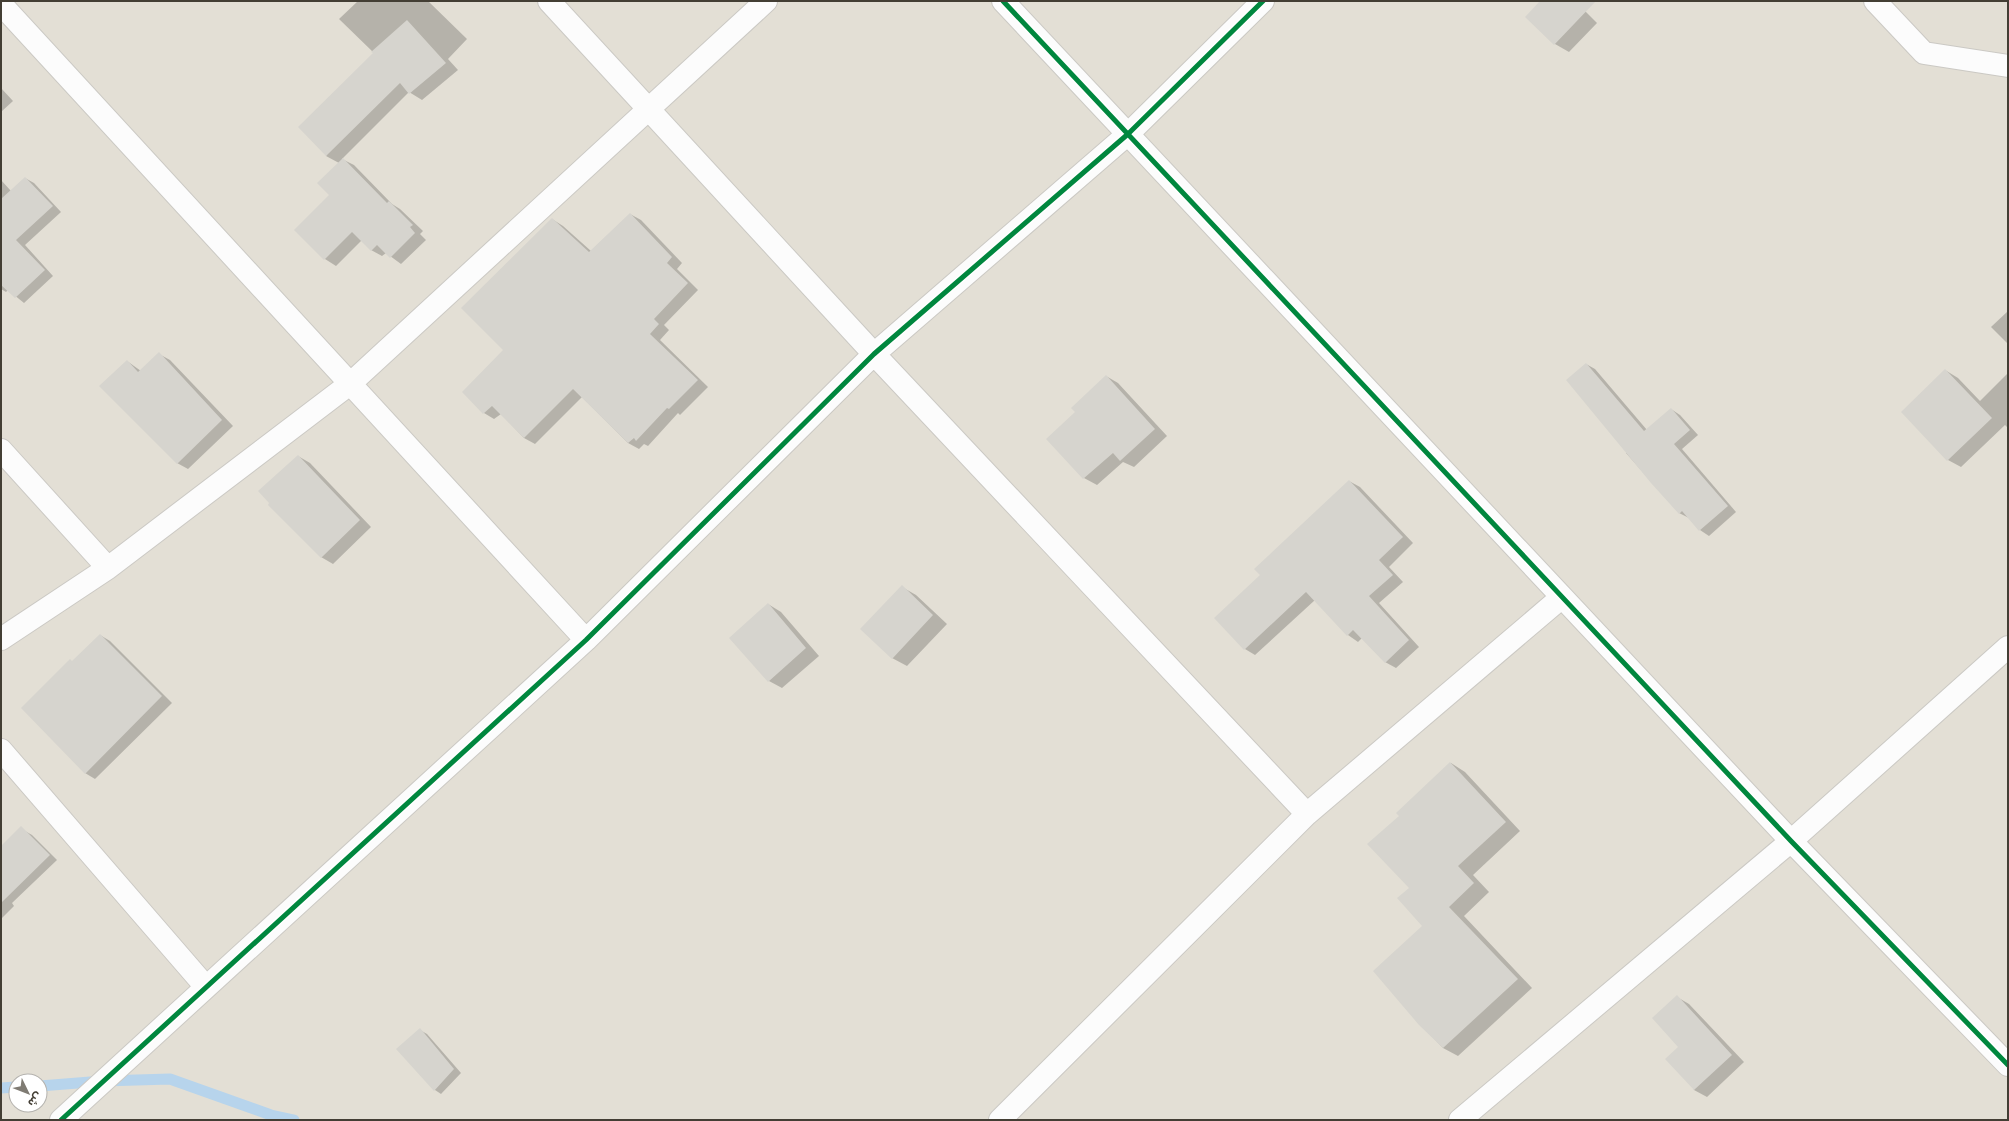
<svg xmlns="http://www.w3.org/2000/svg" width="2009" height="1121" font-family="'Public Sans','Noto Sans Arabic',sans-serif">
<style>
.residential{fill:#e3dfd5;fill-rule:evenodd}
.shadow{fill:#0003}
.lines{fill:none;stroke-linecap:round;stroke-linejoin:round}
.stream{stroke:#b7d4ec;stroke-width:11}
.building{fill:#d6d4ce}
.minor-casing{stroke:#cbc9c4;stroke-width:24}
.minor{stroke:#fcfcfc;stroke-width:22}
.cycleway-casing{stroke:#fff;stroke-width:8}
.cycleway{stroke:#00873e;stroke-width:5}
</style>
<rect width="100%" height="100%" fill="#eeede8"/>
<!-- residential -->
<path class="residential" d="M 1,1 L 2008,1 L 2008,1120 L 1,1120 ZM 16,1081 L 40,1081 L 40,1105 L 16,1105 Z"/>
<!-- shadow -->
<path class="shadow" d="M 358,1 L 428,1 L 467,39 L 448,59 L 458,70 L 422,100 L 409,92 L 342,159 L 354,165 L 392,204 L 400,209 L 423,231 L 420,234 L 426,240 L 401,264 L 386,253 L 382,256 L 371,250 L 362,240 L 336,266 L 325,259 L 296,230 L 331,195 L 339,163 L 326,156 L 374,53 L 339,19 Z
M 1541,1 L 1575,1 L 1597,23 L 1569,52 L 1555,44 Z
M 1,88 L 13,101 L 1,112 Z
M 25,178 L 34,183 L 61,212 L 25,245 L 53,276 L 24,303 L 8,290 L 6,292 L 1,289 L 1,180 L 11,191 Z
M 630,214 L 641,220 L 682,263 L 677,269 L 698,290 L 664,325 L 669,330 L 660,340 L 708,387 L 680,415 L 678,413 L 648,446 L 644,444 L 639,449 L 628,443 L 582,397 L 535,444 L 524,438 L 501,414 L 494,419 L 484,413 L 463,392 L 505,350 L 552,219 L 563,226 L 591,251 Z
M 2008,311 L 2008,344 L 1991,327 Z
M 159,354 L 170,360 L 233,426 L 188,469 L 177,463 L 127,361 L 141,371 Z
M 1586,364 L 1595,369 L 1647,430 L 1671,409 L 1680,415 L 1698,435 L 1682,449 L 1736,512 L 1709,536 L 1700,530 L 1689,518 L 1679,513 L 1626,453 L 1627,452 Z
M 1945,370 L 1958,378 L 1980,401 L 2008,373 L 2008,428 L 2005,425 L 1961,467 L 1948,460 Z
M 1106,376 L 1118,383 L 1167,436 L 1134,467 L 1123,462 L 1097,485 L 1084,478 L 1076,412 Z
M 298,456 L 310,463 L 371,527 L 333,564 L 321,557 Z
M 1349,481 L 1360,487 L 1413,543 L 1389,567 L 1403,582 L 1379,603 L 1419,647 L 1396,668 L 1385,662 L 1362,638 L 1358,642 L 1348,635 L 1315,600 L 1255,655 L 1245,649 L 1261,575 Z
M 902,587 L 916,595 L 947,624 L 907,666 L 892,658 Z
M 768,604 L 781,612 L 819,656 L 782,688 L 769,681 Z
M 100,635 L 110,641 L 172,703 L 95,779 L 85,773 L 73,662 Z
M 1451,763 L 1465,772 L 1520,831 L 1473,875 L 1489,892 L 1464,916 L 1532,988 L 1458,1056 L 1443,1048 L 1420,1024 L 1423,926 L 1410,888 L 1401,816 Z
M 25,831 L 32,835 L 57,860 L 12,903 L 14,906 L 1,919 L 1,855 Z
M 1677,997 L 1689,1004 L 1744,1062 L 1707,1097 L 1694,1090 L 1679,1047 Z
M 420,1030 L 427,1034 L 461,1073 L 441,1094 L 435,1090 Z"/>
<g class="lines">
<!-- stream -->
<path class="stream" d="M 40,1086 L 103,1081 L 170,1079 L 271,1115 L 294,1120
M 1,1088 L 16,1087"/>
</g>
<!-- building -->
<path class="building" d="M 1540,1 L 1596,1 L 1554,45 L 1525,17 Z
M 407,20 L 446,63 L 409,94 L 400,83 L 326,156 L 298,127 L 373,53 L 371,52 Z
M 343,158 L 387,203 L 389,201 L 413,225 L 410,227 L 415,233 L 390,258 L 377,245 L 371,251 L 352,232 L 324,260 L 294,230 L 329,195 L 317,183 Z
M 25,177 L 53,206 L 16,240 L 45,270 L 15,298 L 1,285 L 1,199 Z
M 630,213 L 672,257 L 667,263 L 688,283 L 654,319 L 659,324 L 650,334 L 698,380 L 669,409 L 667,408 L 636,441 L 634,438 L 628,443 L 573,389 L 524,438 L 492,406 L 483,414 L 462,392 L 503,350 L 461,308 L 552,218 L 589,252 Z
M 159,352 L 222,420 L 177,464 L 99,386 L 127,360 L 138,372 Z
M 1586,363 L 1644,431 L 1671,408 L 1690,430 L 1674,444 L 1728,506 L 1699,531 L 1682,511 L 1679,514 L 1651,483 L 1566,380 Z
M 1945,369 L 1992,418 L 1947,461 L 1901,412 Z
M 1106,375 L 1155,429 L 1120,461 L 1113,453 L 1083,479 L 1046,439 L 1075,412 L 1071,408 Z
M 298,455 L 360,520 L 321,558 L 268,505 L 269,503 L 258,491 Z
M 1349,480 L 1403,537 L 1379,560 L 1393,575 L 1369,596 L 1409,640 L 1385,663 L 1353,630 L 1347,636 L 1306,592 L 1244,650 L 1214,618 L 1260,575 L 1254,569 Z
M 902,585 L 933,615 L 892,659 L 860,629 Z
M 768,603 L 806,648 L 768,682 L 729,638 Z
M 100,634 L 162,696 L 85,774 L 21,708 L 70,659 L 72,661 Z
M 1450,762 L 1506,822 L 1458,866 L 1474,883 L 1449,907 L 1518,979 L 1443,1048 L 1419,1025 L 1373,971 L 1422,926 L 1397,898 L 1409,888 L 1367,844 L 1399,816 L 1396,813 Z
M 21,826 L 50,855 L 1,903 L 1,846 Z
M 1677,995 L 1732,1055 L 1694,1090 L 1665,1059 L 1678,1047 L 1652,1018 Z
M 420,1028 L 454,1069 L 434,1091 L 396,1049 Z"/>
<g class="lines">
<defs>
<path id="minor" d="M 549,1 L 874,354 L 1307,814
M 1003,1 L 1791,841 L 2008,1065
M 1875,1 L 1924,53 L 2008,66
M 1,4 L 586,640
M 1,450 L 108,568
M 1,639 L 108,568 L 351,383 L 766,1
M 1,750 L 206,987
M 61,1120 L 586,640 L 874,354 L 1128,134 L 1263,1
M 1000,1120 L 1307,814 L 1562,597
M 1460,1120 L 1791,841 L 2008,647"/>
</defs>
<!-- minor casing -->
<use href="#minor" class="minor-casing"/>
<!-- minor -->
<use href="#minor" class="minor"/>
<defs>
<path id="cycleway" d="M 1003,1 L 1791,841 L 2008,1065
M 61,1120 L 586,640 L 874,354 L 1128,134 L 1263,1"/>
</defs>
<!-- cycleway casing -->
<use href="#cycleway" class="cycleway-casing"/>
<!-- cycleway -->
<use href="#cycleway" class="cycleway"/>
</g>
<!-- border -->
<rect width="2009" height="1121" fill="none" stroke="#433e34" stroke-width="4"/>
<!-- north arrow -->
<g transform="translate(28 1093) rotate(133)"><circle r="19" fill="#ffffff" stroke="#b4b2ae"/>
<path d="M0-3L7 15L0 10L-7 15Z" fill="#7f7b73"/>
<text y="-6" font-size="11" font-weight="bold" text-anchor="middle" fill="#433e34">ش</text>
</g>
</svg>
